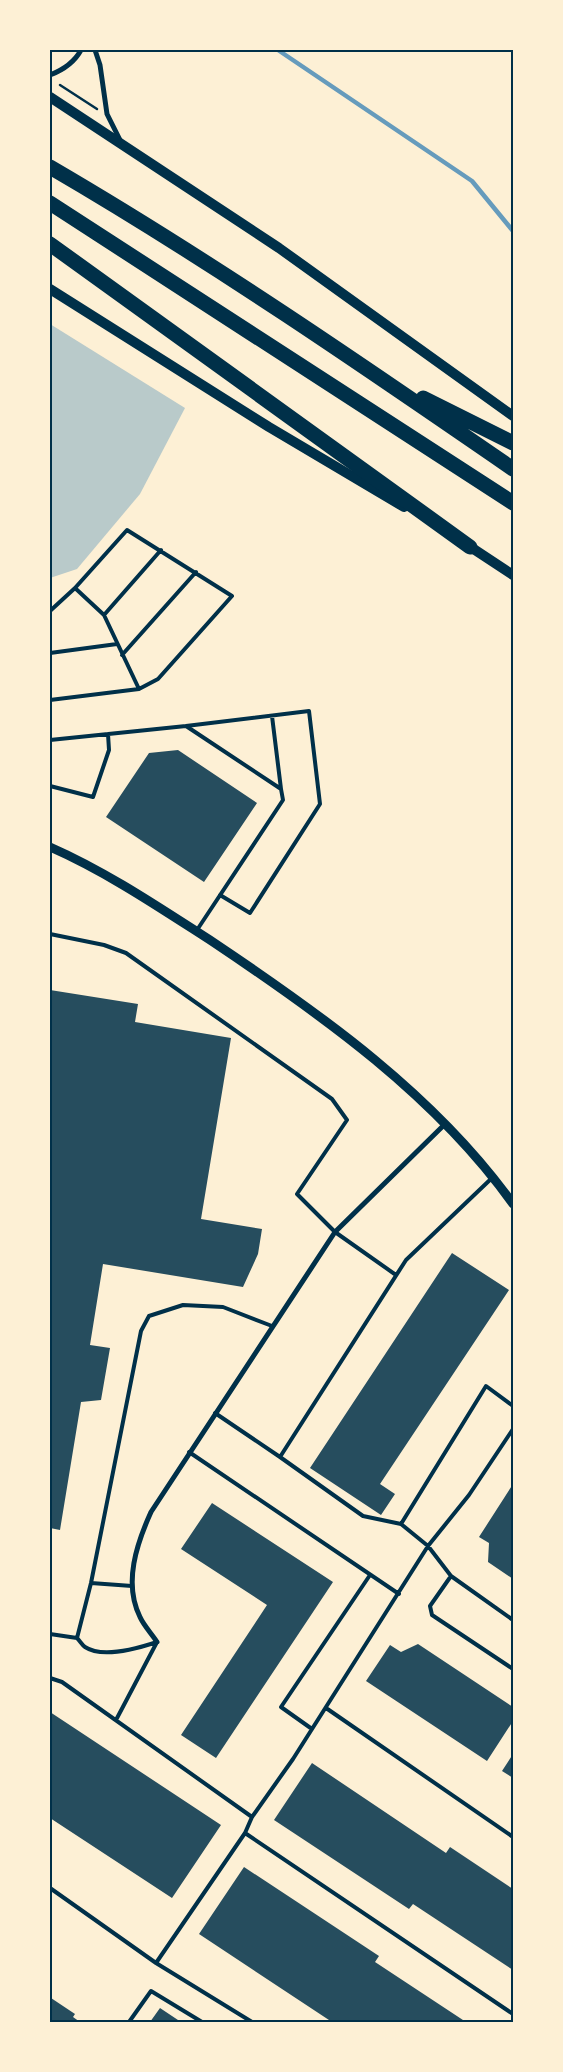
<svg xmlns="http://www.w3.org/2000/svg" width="563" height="2072" font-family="'Nunito Sans',sans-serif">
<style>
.green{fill:#b9caca}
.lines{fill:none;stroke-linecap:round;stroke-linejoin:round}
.stream{stroke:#669bbc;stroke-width:4.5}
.building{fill:#264d5e}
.path{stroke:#003049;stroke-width:2.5}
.service{stroke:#003049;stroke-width:4}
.minor{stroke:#003049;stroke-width:5}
.tertiary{stroke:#003049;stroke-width:9}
.secondary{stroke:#003049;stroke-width:10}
.motorway{stroke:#003049;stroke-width:15}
.neatline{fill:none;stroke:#003049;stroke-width:2}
</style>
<rect width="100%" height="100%" fill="#fdf0d5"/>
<!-- green -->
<path class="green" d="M 50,324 L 185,408 L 140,494 L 77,569 L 50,578 Z"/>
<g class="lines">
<!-- stream -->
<path class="stream" d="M 278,50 L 472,181 L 513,231"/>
</g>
<!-- building -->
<path class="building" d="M 178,750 L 257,803 L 204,882 L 106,817 L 149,753 Z
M 50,990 L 138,1004 L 135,1022 L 231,1038 L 201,1219 L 262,1229 L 258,1254 L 243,1287 L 103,1264 L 90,1345 L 110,1348 L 101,1400 L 81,1402 L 60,1530 L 50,1528 Z
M 452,1253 L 509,1290 L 380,1484 L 395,1494 L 381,1515 L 310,1468 Z
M 513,1484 L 513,1579 L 488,1562 L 489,1543 L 479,1537 Z
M 212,1503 L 333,1582 L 216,1758 L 181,1735 L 267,1605 L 181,1549 Z
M 418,1644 L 513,1707 L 513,1721 L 487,1761 L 366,1681 L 390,1645 L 401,1652 Z
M 50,1712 L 221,1825 L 172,1898 L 50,1818 Z
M 513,1754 L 513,1778 L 502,1771 Z
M 312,1763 L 446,1853 L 450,1847 L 513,1889 L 513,1970 L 413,1904 L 409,1909 L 274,1820 Z
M 244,1867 L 379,1956 L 375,1962 L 466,2022 L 332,2022 L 199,1934 Z
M 51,1998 L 75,2014 L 73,2017 L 80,2022 L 50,2022 Z
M 160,2008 L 181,2022 L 150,2022 Z"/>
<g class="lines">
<!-- path -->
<path class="path" d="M 60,85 L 97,109"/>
<!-- service -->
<path class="service" d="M 50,611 L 75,588
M 104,615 L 161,550
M 50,653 L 117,644
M 122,655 L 196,572
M 50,700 L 139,689 L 158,679 L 232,596 L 127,530 L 75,588 L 104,615 L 139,689
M 272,716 L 281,789
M 186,726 L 309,711 L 320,804 L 250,913 L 220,895
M 50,740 L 186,726 L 281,789 L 283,800 L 197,930
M 50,786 L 93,797 L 109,750 L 108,734
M 50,934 L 104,945 L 126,953 L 332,1099 L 347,1120 L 297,1194 L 335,1232 L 396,1275
M 513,1406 L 486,1386 L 401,1524 L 428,1546 L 451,1576 L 513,1620
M 215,1413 L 280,1457 L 406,1260 L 493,1177
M 189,1452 L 399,1594
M 280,1457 L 363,1516 L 401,1524
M 451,1576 L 430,1606 L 432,1615 L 513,1669
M 91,1583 L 132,1586
M 50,1634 L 77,1638 L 91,1583 L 141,1331 L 149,1316 L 183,1305 L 223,1307 L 272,1326
M 77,1638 C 80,1641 82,1645 85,1647 C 103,1659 139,1648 157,1642
M 50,1678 L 62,1682 L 252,1817 L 293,1759 L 428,1546 L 469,1495 L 513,1429
M 326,1708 L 513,1837
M 116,1720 L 157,1642
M 312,1729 L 281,1707 L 370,1575
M 245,1833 L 252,1817
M 50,1888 L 156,1963 L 252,2022
M 156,1963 L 245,1833 L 513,2014
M 129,2022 L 151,1991 L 202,2022"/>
<!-- minor -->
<path class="minor" d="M 95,50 L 100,65 L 107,114 L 120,140
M 50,75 C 63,70 74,63 81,50
M 157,1642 C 152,1634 144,1626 140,1617 C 123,1583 137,1543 151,1512 L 335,1232 L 444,1125"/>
<!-- tertiary -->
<path class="tertiary" d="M 50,847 C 107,872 160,908 213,942 C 322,1015 436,1096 513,1204"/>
<!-- secondary -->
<path class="secondary" d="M 50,97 L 279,248 L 513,416
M 50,289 L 269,427 L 404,507
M 466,544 L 513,575"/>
<!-- motorway -->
<path class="motorway" d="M 50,167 C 208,259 362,365 513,469
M 50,203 L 513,503
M 50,244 L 470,547
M 423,398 L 513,443"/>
</g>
<!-- border -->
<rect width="563" height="2072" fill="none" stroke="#fdf0d5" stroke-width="102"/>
<rect x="51" y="51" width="461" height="1970" class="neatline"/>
</svg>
